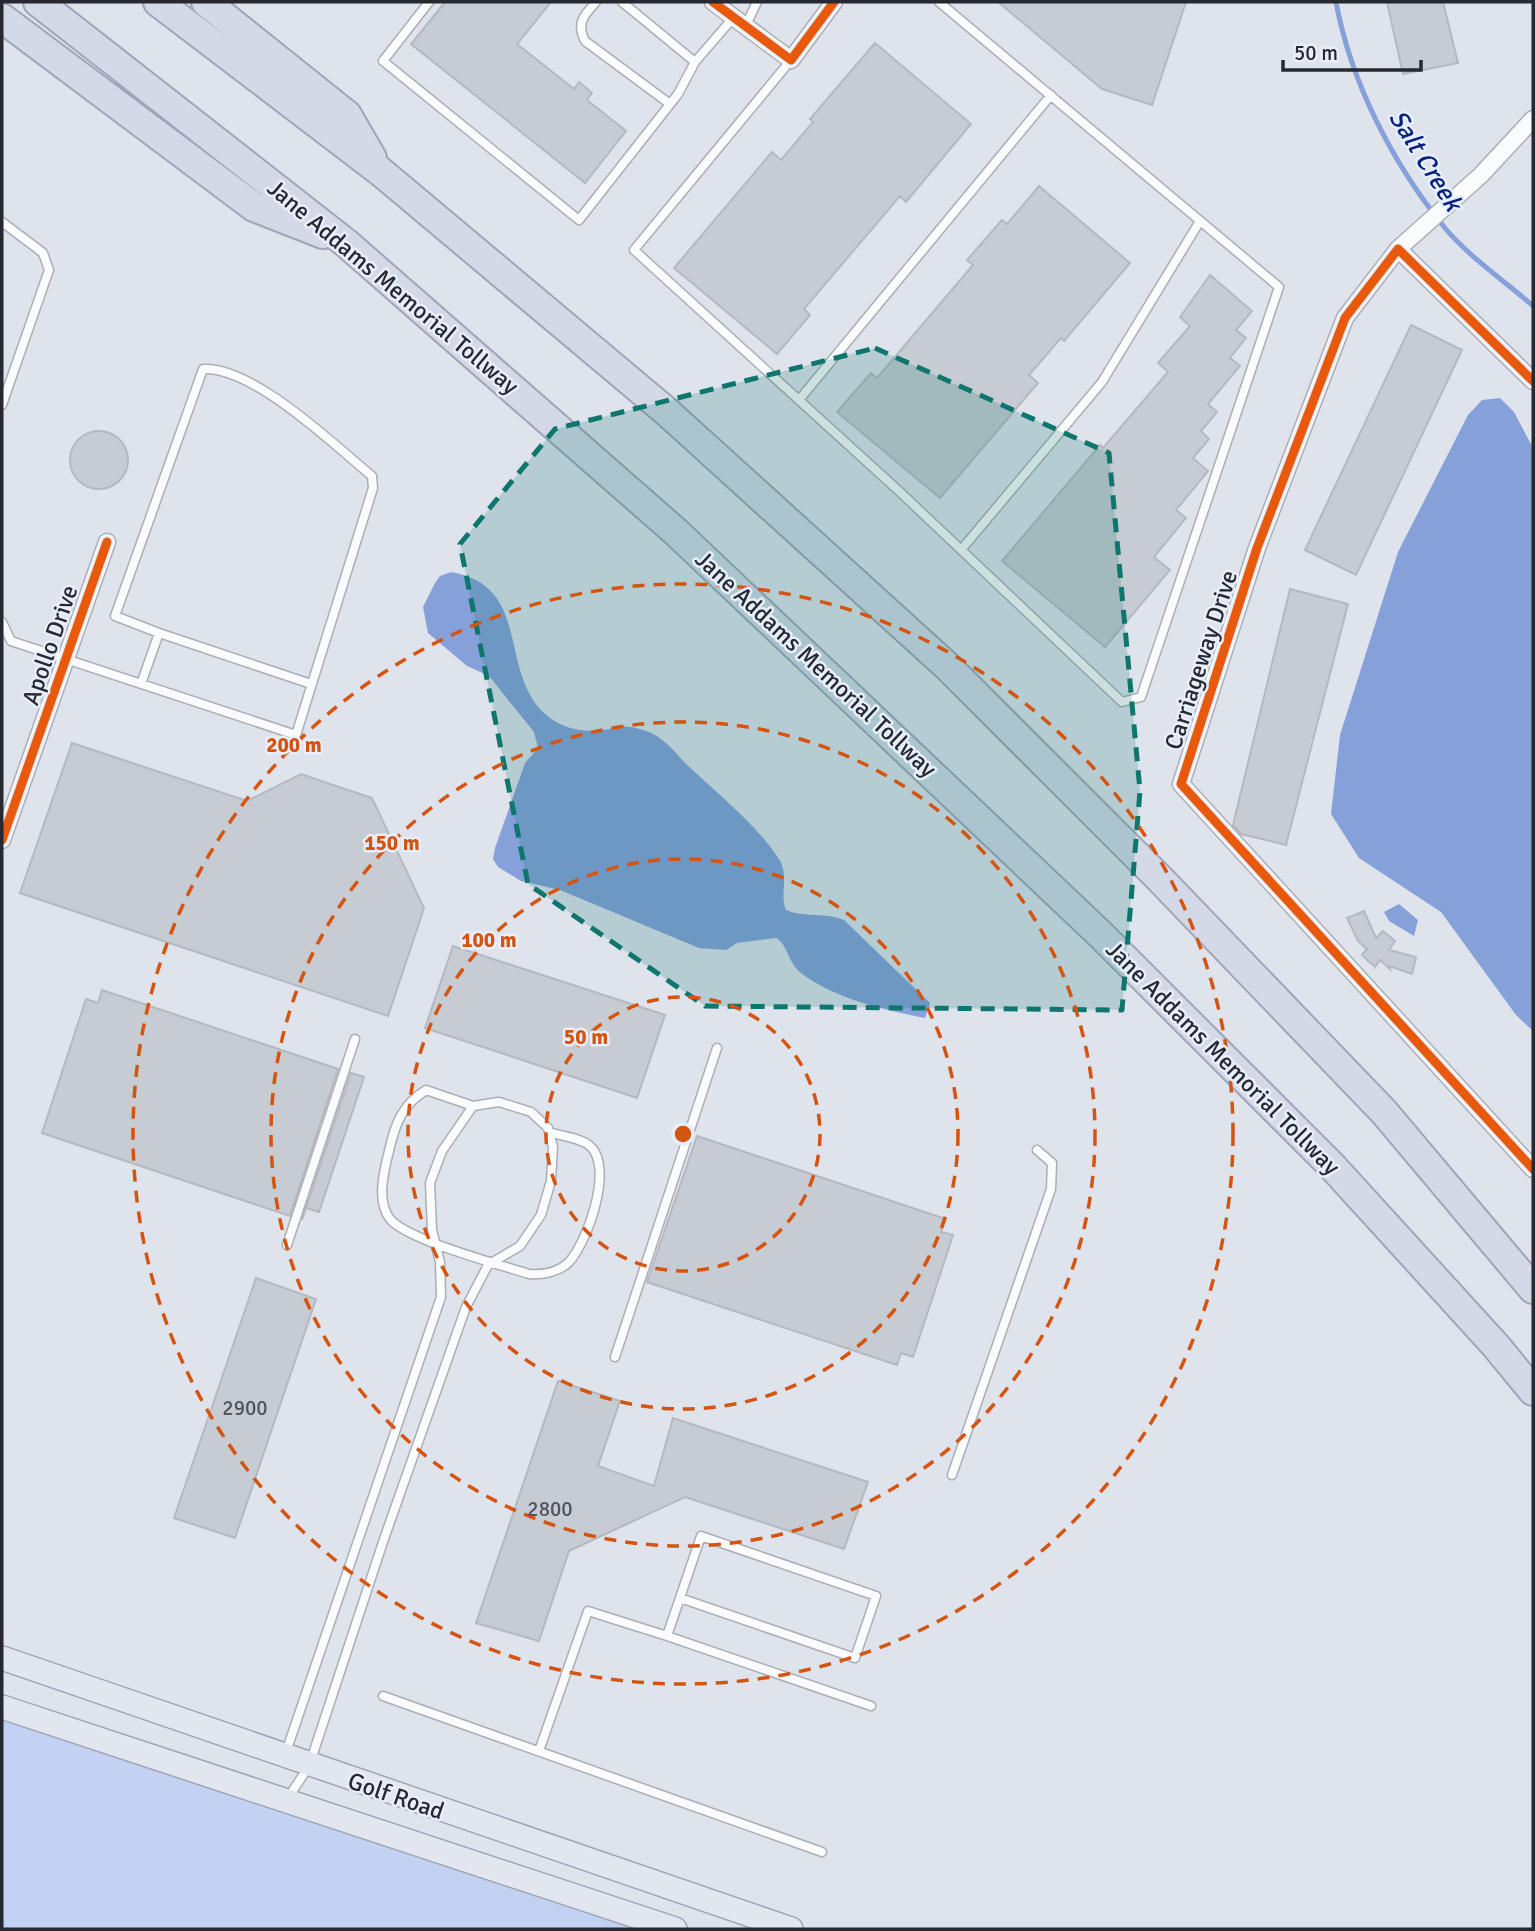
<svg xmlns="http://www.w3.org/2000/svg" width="1535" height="1931" font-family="Signika,sans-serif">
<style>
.green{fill:#c3d2f3}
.water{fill:#86a0da}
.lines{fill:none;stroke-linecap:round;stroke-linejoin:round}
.stream{stroke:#86a0da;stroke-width:5}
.building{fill:#c7cbd2;stroke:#b5b9bf;stroke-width:2}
.service-casing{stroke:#abaeb6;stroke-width:11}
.minor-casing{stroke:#abaeb6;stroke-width:19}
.primary-casing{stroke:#9ea5b6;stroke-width:26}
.motorway-casing{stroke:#9ea5b6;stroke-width:32}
.service{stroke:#fafbfc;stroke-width:8}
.minor{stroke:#fafbfc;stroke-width:16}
.primary{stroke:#e2e6ef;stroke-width:23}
.motorway{stroke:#d3d9e6;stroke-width:28}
.cycleway-casing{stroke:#e7eefc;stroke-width:13}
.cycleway{stroke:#e8590c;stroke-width:9}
.marked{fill:#0f766e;fill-opacity:0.2;stroke:#0f766e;stroke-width:5;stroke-dasharray:14 9;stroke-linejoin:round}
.ring{fill:none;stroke:#d55410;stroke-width:3.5;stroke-dasharray:12 9}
.labels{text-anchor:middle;stroke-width:5;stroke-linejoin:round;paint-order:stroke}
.number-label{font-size:21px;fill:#51545a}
.street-label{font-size:24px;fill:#26292f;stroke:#e7eefc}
.water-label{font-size:26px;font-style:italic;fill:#07217f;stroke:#e7eefc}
.centre{fill:#d55410;stroke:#e7eefc;stroke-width:3.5}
.ring-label{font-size:21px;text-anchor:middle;font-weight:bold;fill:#d55410;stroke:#e7eefc;stroke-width:5;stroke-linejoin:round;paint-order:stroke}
</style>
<rect width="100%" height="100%" fill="#dfe3ec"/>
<!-- green -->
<path class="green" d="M 2,1708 L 675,1929 L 2,1929 Z"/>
<!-- water -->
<path class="water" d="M 1500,398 L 1514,412 L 1533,448 L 1533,1031 L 1516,1015 L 1441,912 L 1359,858 L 1331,814 L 1340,735 L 1398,552 L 1468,415 L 1482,400 Z
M 451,572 C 532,586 498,669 544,713 C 560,728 582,733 603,730 C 612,729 621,725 630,727 C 638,728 648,731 655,735 C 666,741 677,754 686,764 C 716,792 757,825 779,859 C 790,877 779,893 786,910 C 805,918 825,912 844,920 L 930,1003 L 925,1018 C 884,1010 835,999 801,973 C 787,962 789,946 776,938 L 737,943 L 726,950 L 699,948 L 560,890 L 521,881 L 498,867 L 493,859 L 495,848 L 525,763 L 538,748 L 534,732 L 489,676 L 467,666 L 428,633 L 423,607 L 435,583 L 440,576 Z
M 1399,904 L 1418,920 L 1414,936 L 1389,921 L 1384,912 Z"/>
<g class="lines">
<!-- stream -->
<path class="stream" d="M 1336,2 C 1351,83 1393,164 1445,228 C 1468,256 1506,282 1533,306"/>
</g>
<!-- building -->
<path class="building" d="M 445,2 L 551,2 L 517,44 L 574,89 L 579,82 L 592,93 L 587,100 L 626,131 L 585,183 L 411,44 Z
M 998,2 L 1186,2 L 1152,105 L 1102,89 Z
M 1387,2 L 1443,2 L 1458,63 L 1403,74 Z
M 875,43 L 971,124 L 906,202 L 900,196 L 804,309 L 810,315 L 777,354 L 674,268 L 772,152 L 781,160 L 813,122 L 810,119 Z
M 1039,186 L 1130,263 L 1064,341 L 1061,338 L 1029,375 L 1038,383 L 940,498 L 837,412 L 871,373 L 877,378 L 973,265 L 967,260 L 1002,220 L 1007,224 Z
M 1210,275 L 1252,311 L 1236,330 L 1246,338 L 1230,358 L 1240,366 L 1208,404 L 1217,412 L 1201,431 L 1209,439 L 1193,458 L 1208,471 L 1176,510 L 1186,518 L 1154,557 L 1170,570 L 1105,647 L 1002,561 L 1100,445 L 1103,448 L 1168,372 L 1158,363 L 1190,326 L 1180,317 Z
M 1411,325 L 1462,350 L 1356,575 L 1305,550 Z
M70 460a29 29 0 1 1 58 0a29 29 0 1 1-58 0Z
M 1290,589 L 1348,604 L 1286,845 L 1241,834 L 1233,825 Z
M 72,743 L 247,801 L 301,774 L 372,798 L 424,908 L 388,1016 L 20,893 Z
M 1364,911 L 1376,938 L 1383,931 L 1395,941 L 1389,950 L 1416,957 L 1412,974 L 1389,966 L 1390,969 L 1380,960 L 1375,967 L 1362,955 L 1367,949 L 1358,941 L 1347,918 Z
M 453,946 L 665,1015 L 637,1098 L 425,1028 Z
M 102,990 L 338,1069 L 290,1216 L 42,1133 L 86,999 L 98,1003 Z
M 351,1073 L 364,1077 L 319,1212 L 306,1208 L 302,1220 Z
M 697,1136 L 946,1219 L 941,1232 L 953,1235 L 913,1357 L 901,1353 L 897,1365 L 647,1282 Z
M 256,1278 L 316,1299 L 235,1538 L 174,1518 Z
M 558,1381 L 620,1401 L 598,1466 L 654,1486 L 673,1418 L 868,1482 L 844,1549 L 685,1497 L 569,1551 L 539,1641 L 476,1623 Z"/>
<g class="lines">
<defs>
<path id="service" d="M 429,2 L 383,61 L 579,220 L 678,94 L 695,62 L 733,18
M 596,2 C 584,15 576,23 585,41 L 670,104
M 622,2 L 695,62
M 745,27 L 757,2
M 791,60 L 634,250 L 900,492 L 1122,702 L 1141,697 L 1279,287 L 939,2
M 2,222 L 43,253 L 49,270 L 2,405
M 799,400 L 1051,95
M 961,550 L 1102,382 L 1200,221
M 2,622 L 11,641 L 296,735 L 373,488 L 372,476 C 334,445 253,366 203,369 L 115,616 L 159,633 L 141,684
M 159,633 L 311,684
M 473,1106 L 426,1090 C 402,1105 395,1124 389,1151 C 384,1171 376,1201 390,1219 C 407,1240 501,1265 529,1274 C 543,1275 559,1272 569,1262 C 588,1241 614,1167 590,1146 C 581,1138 561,1136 549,1132
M 287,1245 L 355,1039
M 615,1357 L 717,1048
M 952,1475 L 1051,1189 L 1052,1163 L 1037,1150
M 667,1636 L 871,1706
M 383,1696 L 822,1852
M 539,1751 L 588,1611 L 667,1636 L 701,1536 L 876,1596 L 855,1658 L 680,1598
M 285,1755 L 441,1297 L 440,1262 L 432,1230 L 430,1183 L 442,1151 L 473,1106 L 499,1102 L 531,1112 L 548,1128 L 553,1147 L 551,1181 L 541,1215 L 520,1246 L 488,1265 L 466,1307 L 384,1539 L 309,1766 L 288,1798"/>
<path id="minor" d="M 713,2 L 791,60 L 834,2
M 1398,249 L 1481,175 L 1533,119
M 1533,381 L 1398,249 L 1345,318 L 1257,548 L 1181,784 L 1533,1169
M 2,840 L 107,542"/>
<path id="primary" d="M 2,1658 L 791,1929
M 2,1707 L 675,1929"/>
<path id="motorway" d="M 38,2 L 346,243 L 676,532 L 1100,934 L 1332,1166 L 1496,1346 L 1533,1391
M 158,2 L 381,172 L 667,412 L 948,667 L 1159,878 L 1384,1112 L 1533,1289
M 206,2 L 347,115 L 372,158
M 2,18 L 254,207 L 323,234"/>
</defs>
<!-- service casing -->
<use href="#service" class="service-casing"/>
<!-- minor casing -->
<use href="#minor" class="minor-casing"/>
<!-- primary casing -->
<use href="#primary" class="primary-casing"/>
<!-- motorway casing -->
<use href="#motorway" class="motorway-casing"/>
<!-- service -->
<use href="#service" class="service"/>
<!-- minor -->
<use href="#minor" class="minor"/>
<!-- primary -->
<use href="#primary" class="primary"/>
<!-- motorway -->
<use href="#motorway" class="motorway"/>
<defs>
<path id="cycleway" d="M 713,2 L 791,60 L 834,2
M 1533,381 L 1398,249 L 1345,318 L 1257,548 L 1181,784 L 1533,1169
M 2,840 L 107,542"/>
</defs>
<!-- cycleway casing -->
<use href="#cycleway" class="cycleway-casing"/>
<!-- cycleway -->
<use href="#cycleway" class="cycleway"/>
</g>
<!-- marked area -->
<path class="marked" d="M 875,348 L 1109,453 L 1140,791 L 1122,1010 L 705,1006 L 528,884 L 460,544 L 555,429 Z"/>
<!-- distance rings -->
<g class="ring">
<circle cx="683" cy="1134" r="137"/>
<circle cx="683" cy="1134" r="275"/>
<circle cx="683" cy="1134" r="412"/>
<circle cx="683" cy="1134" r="550"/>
</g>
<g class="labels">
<!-- number labels -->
<g class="number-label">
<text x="245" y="1415">2900</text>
<text x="550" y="1516">2800</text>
</g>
<!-- street labels -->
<g class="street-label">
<text transform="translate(393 287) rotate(40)" y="8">Jane Addams Memorial Tollway</text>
<text transform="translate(50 645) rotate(-71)" y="8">Apollo Drive</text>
<text transform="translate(1201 660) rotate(-72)" y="8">Carriageway Drive</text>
<text transform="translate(816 664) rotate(43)" y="8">Jane Addams Memorial Tollway</text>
<text transform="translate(1223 1058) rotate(45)" y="8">Jane Addams Memorial Tollway</text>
<text transform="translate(396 1796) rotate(19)" y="8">Golf Road</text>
</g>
<!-- water labels -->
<g class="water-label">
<text transform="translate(1426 160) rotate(58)" y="9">Salt Creek</text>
</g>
</g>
<circle cx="683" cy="1134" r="10" class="centre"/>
<g class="ring-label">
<text x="294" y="752">200 m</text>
<text x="392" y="850">150 m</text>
<text x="489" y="947">100 m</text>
<text x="586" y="1044">50 m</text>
</g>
<!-- border -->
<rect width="1535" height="1931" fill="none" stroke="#26292f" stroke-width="7"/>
<!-- scale -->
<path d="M1283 60v10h138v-10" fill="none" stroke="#26292f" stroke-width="3.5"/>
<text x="1294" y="60" font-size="21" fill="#26292f" stroke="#e7eefc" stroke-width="5" paint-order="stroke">50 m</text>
</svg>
